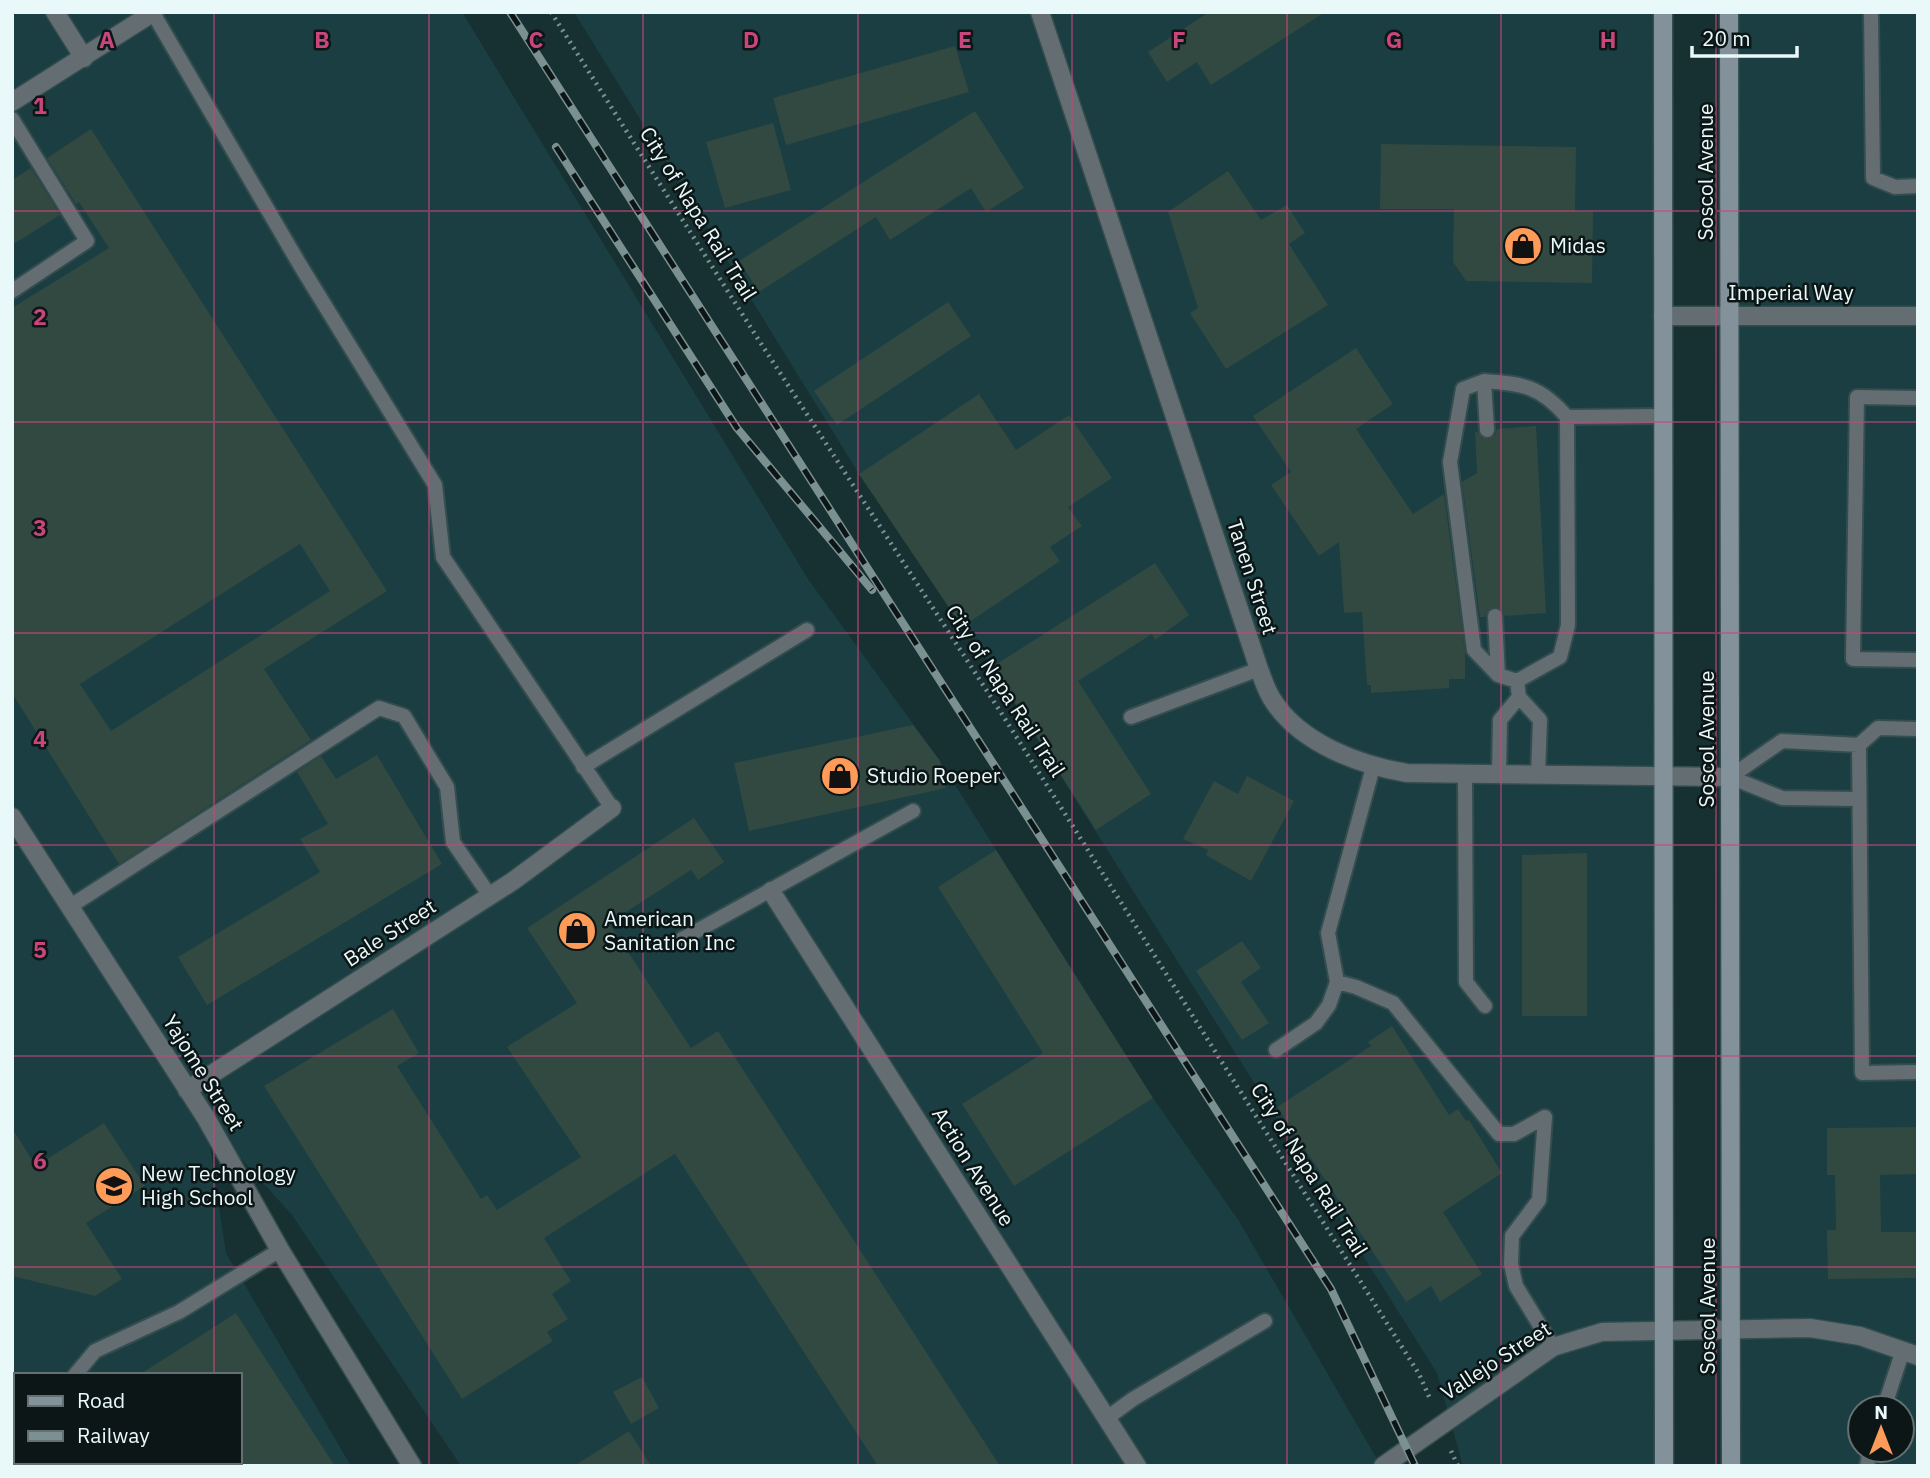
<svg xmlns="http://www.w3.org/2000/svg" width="1930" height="1478" font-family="'IBM Plex Sans',sans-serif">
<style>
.built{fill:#1a3e41;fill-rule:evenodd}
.building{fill:#324941;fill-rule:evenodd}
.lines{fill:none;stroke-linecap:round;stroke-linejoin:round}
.service-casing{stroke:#344d4f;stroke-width:18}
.minor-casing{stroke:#344d4f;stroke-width:21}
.secondary-casing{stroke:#344d4f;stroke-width:21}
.path{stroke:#7c9193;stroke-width:4.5;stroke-dasharray:2 5;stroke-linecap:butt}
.service{stroke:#646d72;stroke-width:14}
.minor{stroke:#646d72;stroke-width:18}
.secondary{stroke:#83929a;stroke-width:18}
.rail-casing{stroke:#7b9091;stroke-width:8}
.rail{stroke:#0c1617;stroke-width:5;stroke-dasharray:16;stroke-linecap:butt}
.grid{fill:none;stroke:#ca457b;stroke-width:2;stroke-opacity:0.55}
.labels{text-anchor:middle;stroke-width:5;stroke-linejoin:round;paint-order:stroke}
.street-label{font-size:21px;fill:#e9f8f9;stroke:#0c1617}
.poi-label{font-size:21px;fill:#e9f8f9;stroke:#0c1617;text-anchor:start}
.grid-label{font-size:23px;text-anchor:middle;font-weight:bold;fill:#ca457b;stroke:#0c1617;stroke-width:5;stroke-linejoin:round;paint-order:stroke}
</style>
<rect width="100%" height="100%" fill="#173133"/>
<!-- built -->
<path class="built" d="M 12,12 L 462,12 L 808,579 L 940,761 L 1153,1098 L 1239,1221 L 1381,1466 L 461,1466 L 292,1215 L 206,1120 L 226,1253 L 351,1466 L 12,1466 ZM 16,1375 L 240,1375 L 240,1462 L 16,1462 Z
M 574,12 L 1663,12 L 1664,1466 L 1463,1466 L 1437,1373 L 992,667 L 859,474 Z
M 1729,12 L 1918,12 L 1918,1466 L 1731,1466 ZM 1860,1408 L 1902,1408 L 1902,1450 L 1860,1450 Z"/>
<!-- building -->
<path class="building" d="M 1209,12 L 1325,12 L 1211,85 L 1197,62 L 1167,82 L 1148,52 Z
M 955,46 L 969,92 L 786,145 L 773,98 Z
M 975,111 L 1024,188 L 986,212 L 971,188 L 890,240 L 876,217 L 759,292 L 739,261 Z
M 773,123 L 791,190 L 725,208 L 706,142 Z
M 91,129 L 387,591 L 264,669 L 311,740 L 119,864 L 12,693 L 12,308 L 109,248 L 79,202 L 76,204 L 47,158 ZM 300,544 L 330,591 L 111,731 L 80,684 Z
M 1381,144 L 1576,147 L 1575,211 L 1593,212 L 1592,283 L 1466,281 L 1453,262 L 1454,209 L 1380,209 Z
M 31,168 L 60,215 L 12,245 L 12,180 Z
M 1228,171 L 1261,220 L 1287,205 L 1305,233 L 1289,244 L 1328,305 L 1226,369 L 1190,313 L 1198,308 L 1168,212 Z
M 948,302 L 971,336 L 837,425 L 814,391 Z
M 1356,348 L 1393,404 L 1356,429 L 1413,514 L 1444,494 L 1465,652 L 1465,679 L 1449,679 L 1449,688 L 1371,693 L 1371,685 L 1367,685 L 1362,612 L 1344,613 L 1339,542 L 1319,556 L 1271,485 L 1291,472 L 1253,416 Z
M 979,394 L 1016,450 L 1069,415 L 1112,478 L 1068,507 L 1082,526 L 1050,547 L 1060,561 L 962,627 L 859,474 Z
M 1536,426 L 1546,613 L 1505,616 L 1500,608 L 1494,607 L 1487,611 L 1485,617 L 1480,617 L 1462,482 L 1477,473 L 1475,431 L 1488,439 L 1495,435 L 1497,429 Z
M 1155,563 L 1189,615 L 1155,640 L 1152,634 L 1078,681 L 1151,794 L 1096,830 L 992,667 Z
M 913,725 L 940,761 L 946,788 L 749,831 L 734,763 Z
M 377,755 L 442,864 L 207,1005 L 178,957 L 320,872 L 300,839 L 328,824 L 297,772 L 321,756 L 336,779 Z
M 1247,776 L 1294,801 L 1251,881 L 1206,855 L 1208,850 L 1183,839 L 1214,781 L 1238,794 Z
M 694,818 L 724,862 L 698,880 L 691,870 L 609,923 L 691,1048 L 718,1031 L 1000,1466 L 878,1466 L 675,1154 L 544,1238 L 571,1281 L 552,1294 L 568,1319 L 547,1332 L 553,1341 L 462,1399 L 264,1086 L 393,1009 L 419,1053 L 397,1066 L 481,1199 L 487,1195 L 497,1210 L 581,1157 L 507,1047 L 577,1003 L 527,928 Z
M 996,850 L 1153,1098 L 1014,1186 L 962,1104 L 1043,1053 L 938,887 Z
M 1587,853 L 1587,1016 L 1522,1016 L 1522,855 Z
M 1242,941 L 1261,968 L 1241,982 L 1269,1023 L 1242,1040 L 1196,971 Z
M 1392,1026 L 1449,1115 L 1458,1109 L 1466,1121 L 1469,1120 L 1502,1173 L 1443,1212 L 1482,1274 L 1440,1302 L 1431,1286 L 1406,1302 L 1277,1107 L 1371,1046 L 1368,1042 Z
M 104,1123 L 145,1186 L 86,1223 L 122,1279 L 95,1296 L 12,1276 L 12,1128 L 36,1166 Z
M 1918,1127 L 1918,1174 L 1880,1175 L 1881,1232 L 1918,1232 L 1918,1278 L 1828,1279 L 1827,1230 L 1836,1230 L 1835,1175 L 1827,1175 L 1827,1128 Z
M 236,1313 L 276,1375 L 335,1466 L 240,1466 L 240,1375 L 139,1375 Z
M 642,1377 L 659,1408 L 631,1424 L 613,1392 Z
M 629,1431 L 651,1466 L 574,1466 Z"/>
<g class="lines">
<defs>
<path id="service" d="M 1871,12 L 1873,178 L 1895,187 L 1918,186
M 153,13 L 300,265 L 435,485 L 443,557 L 612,808
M 12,119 L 87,241 L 12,291
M 1484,381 C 1524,384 1540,386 1567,417 L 1568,625 L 1560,657 L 1517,681 L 1498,675 L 1474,650 L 1450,462 L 1463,389 Z
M 1484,381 L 1487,430
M 1918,398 L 1857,397 L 1853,659 L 1918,660
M 1567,417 L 1663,416
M 1495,616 L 1498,675
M 1517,681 L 1519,697 L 1540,720 L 1538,775
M 1131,717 L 1259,669
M 1859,745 L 1862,1073 L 1918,1072
M 583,767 L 807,630
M 1465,773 L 1466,982 L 1485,1006
M 1499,773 L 1500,720 L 1519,697
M 1730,777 L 1782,741 L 1859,745 L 1878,728 L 1918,729
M 1730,777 L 1782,798 L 1858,799
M 69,907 L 379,708 L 404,716 L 447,787 L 453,842 L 490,896
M 675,943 L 913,811
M 1337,982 L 1356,987 L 1393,1003 L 1499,1134 L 1514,1134 L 1545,1117 L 1539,1200 L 1512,1236 L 1511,1264 L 1516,1286 L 1553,1347
M 1276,1050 L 1316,1023 L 1329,1005 L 1337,982 L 1328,933 L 1373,767
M 75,1375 L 95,1351 L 179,1312 L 280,1250
M 1884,1408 L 1903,1350
M 1107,1418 L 1133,1399 L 1265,1321
M 23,1466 L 24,1462
M 1867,1466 L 1870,1450"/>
<path id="minor" d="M 55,12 L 84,58
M 1040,12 L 1259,669 C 1263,679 1266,690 1272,699 C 1299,743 1359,765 1407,773 L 1730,777
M 12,102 L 154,12
M 1663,316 L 1918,316
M 12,817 L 206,1118 L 280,1250 L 412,1466
M 771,891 L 1137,1466
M 187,1090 L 513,881 L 612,808
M 1383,1466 L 1553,1347 L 1602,1332 L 1810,1328 L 1860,1336 L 1918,1356"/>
<path id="secondary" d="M 1663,12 L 1664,1466
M 1729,12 L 1731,1466"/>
</defs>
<!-- service casing -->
<use href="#service" class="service-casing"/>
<!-- minor casing -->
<use href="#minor" class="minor-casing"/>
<!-- secondary casing -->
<use href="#secondary" class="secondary-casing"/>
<!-- path -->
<path class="path" d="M 551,12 L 758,339 L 1000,711 L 1419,1374 L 1431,1401
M 1451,1451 L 1458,1466"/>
<!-- service -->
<use href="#service" class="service"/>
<!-- minor -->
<use href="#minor" class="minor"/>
<!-- secondary -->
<use href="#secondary" class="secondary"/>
<defs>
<path id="rail" d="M 510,12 L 1331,1289 L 1415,1466
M 556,147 L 737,428 L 872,590"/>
</defs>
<!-- rail casing -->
<use href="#rail" class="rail-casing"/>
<!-- rail -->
<use href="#rail" class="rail"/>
</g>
<!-- grid -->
<path class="grid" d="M 214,12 L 214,1375M 429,12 L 429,1466M 643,12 L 643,1466M 858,12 L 858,1466M 1072,12 L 1072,1466M 1287,12 L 1287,1466M 1501,12 L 1501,1466M 1716,12 L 1716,1466M 12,211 L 1918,211M 12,422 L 1918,422M 12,633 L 1918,633M 12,845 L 1918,845M 12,1056 L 1918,1056M 12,1267 L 1918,1267M 214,1462 L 214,1466"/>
<!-- icons -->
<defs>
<symbol id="shop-disc" viewBox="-11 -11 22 22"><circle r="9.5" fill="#fe9b58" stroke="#0c1617"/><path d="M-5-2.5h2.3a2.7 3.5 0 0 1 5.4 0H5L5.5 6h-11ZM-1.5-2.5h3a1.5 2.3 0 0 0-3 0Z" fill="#111"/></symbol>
<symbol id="school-disc" viewBox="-11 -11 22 22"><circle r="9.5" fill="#fe9b58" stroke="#0c1617"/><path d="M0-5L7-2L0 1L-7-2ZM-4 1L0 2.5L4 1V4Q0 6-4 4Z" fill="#111"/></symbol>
</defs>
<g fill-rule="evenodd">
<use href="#shop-disc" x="1501" y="224" width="44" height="44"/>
<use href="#shop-disc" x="818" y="754" width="44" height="44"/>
<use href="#shop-disc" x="555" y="909" width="44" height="44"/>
<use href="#school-disc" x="92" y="1164" width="44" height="44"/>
</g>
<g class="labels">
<!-- street labels -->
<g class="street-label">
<text transform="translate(1706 172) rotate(-90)" y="7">Soscol Avenue</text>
<text transform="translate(698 214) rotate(58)" y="7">City of Napa Rail Trail</text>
<text x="1791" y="300">Imperial Way</text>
<text transform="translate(1252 577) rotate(72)" y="7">Tanen Street</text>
<text transform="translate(1005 691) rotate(57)" y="7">City of Napa Rail Trail</text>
<text transform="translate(1707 739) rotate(-90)" y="7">Soscol Avenue</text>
<text transform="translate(390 933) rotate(-33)" y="7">Bale Street</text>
<text transform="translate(203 1073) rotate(58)" y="7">Yajome Street</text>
<text transform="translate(973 1167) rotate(58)" y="7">Action Avenue</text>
<text transform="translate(1309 1170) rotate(58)" y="7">City of Napa Rail Trail</text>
<text transform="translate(1708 1306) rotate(-90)" y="7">Soscol Avenue</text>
<text transform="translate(1496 1361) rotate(-33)" y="7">Vallejo Street</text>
</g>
<!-- poi labels -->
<g class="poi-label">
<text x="1550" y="253">Midas</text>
<text x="867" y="783">Studio Roeper</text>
<text x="604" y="926">American<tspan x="604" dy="24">Sanitation Inc</tspan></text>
<text x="141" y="1181">New Technology<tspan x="141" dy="24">High School</tspan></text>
</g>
</g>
<g class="grid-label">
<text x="107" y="48">A</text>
<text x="322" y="48">B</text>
<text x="536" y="48">C</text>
<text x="751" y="48">D</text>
<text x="965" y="48">E</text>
<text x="1179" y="48">F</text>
<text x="1394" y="48">G</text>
<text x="1608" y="48">H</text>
<text x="40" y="114">1</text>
<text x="40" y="325">2</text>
<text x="40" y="536">3</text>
<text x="40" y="747">4</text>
<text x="40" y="958">5</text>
<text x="40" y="1169">6</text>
</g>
<!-- border -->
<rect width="1930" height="1478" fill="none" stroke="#e9f8f9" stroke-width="28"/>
<!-- legend -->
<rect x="14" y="1373" width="228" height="91" fill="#0c1617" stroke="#647071" stroke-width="2"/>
<rect x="28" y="1396" width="35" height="10" fill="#83929a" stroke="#647071" stroke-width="2"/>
<text x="77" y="1408" font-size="21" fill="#e9f8f9">Road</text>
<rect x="28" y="1431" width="35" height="10" fill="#7b9091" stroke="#647071" stroke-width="2"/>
<text x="77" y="1443" font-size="21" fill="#e9f8f9">Railway</text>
<!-- north arrow -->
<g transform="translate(1881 1429)"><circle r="33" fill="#0c1617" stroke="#647071" stroke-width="2"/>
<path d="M0-5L12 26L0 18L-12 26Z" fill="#fe9b58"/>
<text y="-10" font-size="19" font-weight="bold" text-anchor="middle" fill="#e9f8f9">N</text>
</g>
<!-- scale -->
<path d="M1692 46v10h105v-10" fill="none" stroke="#e9f8f9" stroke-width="3.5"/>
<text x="1702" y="46" font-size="21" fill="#e9f8f9" stroke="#0c1617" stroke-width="5" paint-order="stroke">20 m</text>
</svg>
